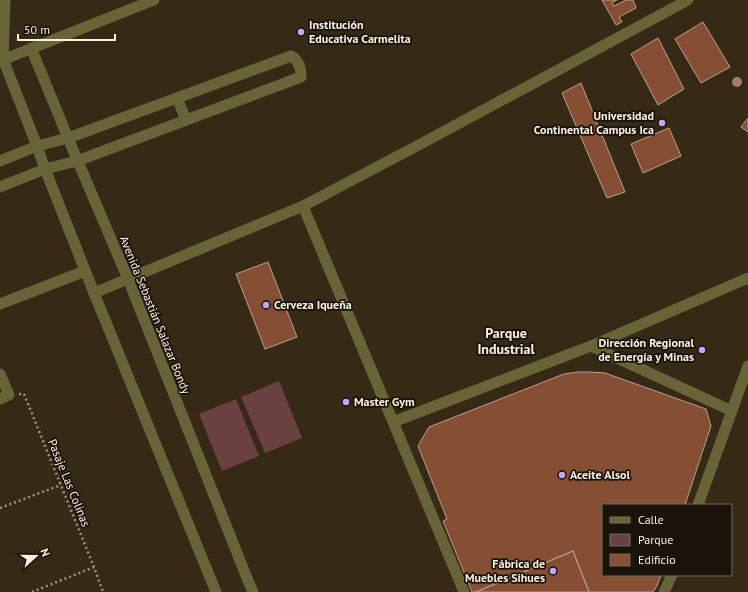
<svg xmlns="http://www.w3.org/2000/svg" width="748" height="592" font-family="'PT Sans',sans-serif">
<style>
.green{fill:#6b4041}
.building{fill:#864f33;stroke:#bb9f92}
.lines{fill:none;stroke-linecap:round;stroke-linejoin:round}
.path{stroke:#9f9484;stroke-width:2.5;stroke-dasharray:2 3;stroke-linecap:butt}
.minor{stroke:#686437;stroke-width:11}
.tertiary{stroke:#686437;stroke-width:11}
.tree{fill:#a27c72}
.poi-dot{fill:#bbaaf6;stroke:#19130a;stroke-width:1.5}
.labels{text-anchor:middle;stroke-width:3.5;stroke-linejoin:round;paint-order:stroke}
.poi-label{font-size:12px;font-weight:bold;fill:#fbf2e6;stroke:#19130a;text-anchor:start}
.street-label{font-size:12px;fill:#fbf2e6;stroke:#19130a}
.quarter-label{font-size:14px;font-weight:bold;fill:#fbf2e6;stroke:#19130a}
</style>
<rect width="100%" height="100%" fill="#362915"/>
<!-- green -->
<path class="green" d="M 279,381 L 302,438 L 265,453 L 241,397 Z
M 236,399 L 259,456 L 222,471 L 199,414 Z"/>
<!-- building -->
<path class="building" d="M 602,0 L 617,0 L 612,3 L 614,6 L 626,0 L 633,0 L 636,8 L 619,17 L 622,22 L 616,25 Z
M 703,22 L 730,67 L 701,83 L 675,39 Z
M 658,38 L 684,89 L 658,105 L 631,54 Z
M 581,83 L 625,192 L 607,198 L 562,93 Z
M 748,118 L 748,132 L 741,127 Z
M 669,128 L 681,156 L 643,173 L 631,144 Z
M 268,262 L 297,337 L 265,349 L 236,274 Z
M 578,372 L 590,372 L 605,373 L 706,409 L 711,426 L 685,505 L 603,505 L 603,575 L 661,575 L 657,586 L 653,592 L 589,592 L 573,551 L 476,592 L 472,592 L 443,521 L 447,519 L 418,446 L 429,427 L 564,374 Z
M 573,551 L 589,592 L 476,592 Z"/>
<g class="lines">
<!-- path -->
<path class="path" d="M 19,394 L 24,394 L 94,567 L 103,592
M 0,508 L 61,485
M 32,592 L 94,567"/>
<!-- minor -->
<path class="minor" d="M 5,0 L 3,59 L 37,146
M 31,48 L 68,138 L 291,56 C 299,60 301,69 301,77 L 77,161
M 0,61 L 154,0
M 177,98 L 186,120
M 303,206 L 464,592
M 94,293 L 303,206 L 415,147 L 688,0
M 0,304 L 85,271
M 591,346 L 732,411
M 0,374 L 9,395 L 0,399
M 393,422 L 591,346 L 748,278
M 698,505 L 748,366
M 664,592 L 672,575"/>
<!-- tertiary -->
<path class="tertiary" d="M 37,146 L 45,169 L 94,293 L 216,592
M 0,161 L 37,146 L 68,138 L 128,279 L 249,583 L 253,592
M 0,187 L 45,169 L 77,161"/>
</g>
<!-- trees -->
<circle class="tree" cx="737" cy="82" r="5"/>
<!-- markers -->
<g class="poi-dot">
<circle cx="301" cy="32" r="4"/>
<circle cx="662" cy="123" r="4"/>
<circle cx="266" cy="305" r="4"/>
<circle cx="702" cy="350" r="4"/>
<circle cx="346" cy="402" r="4"/>
<circle cx="562" cy="475" r="4"/>
<circle cx="553" cy="571" r="4"/>
</g>
<g class="labels">
<!-- poi labels -->
<g class="poi-label">
<text x="309" y="29">Institución<tspan x="309" dy="14">Educativa Carmelita</tspan></text>
<text x="654" y="120" text-anchor="end">Universidad<tspan x="654" dy="14">Continental Campus Ica</tspan></text>
<text x="274" y="309">Cerveza Iqueña</text>
<text x="694" y="347" text-anchor="end">Dirección Regional<tspan x="694" dy="14">de Energía y Minas</tspan></text>
<text x="354" y="406">Master Gym</text>
<text x="570" y="479">Aceite Alsol</text>
<text x="545" y="568" text-anchor="end">Fábrica de<tspan x="545" dy="14">Muebles Sihues</tspan></text>
</g>
<!-- street labels -->
<g class="street-label">
<text transform="translate(155 315) rotate(68)" y="4">Avenida Sebastián Salazar Bondy</text>
<text transform="translate(69 483) rotate(68)" y="4">Pasaje Las Colinas</text>
</g>
<!-- quarter labels -->
<g class="quarter-label">
<text x="506" y="338">Parque<tspan x="506" dy="16">Industrial</tspan></text>
</g>
</g>
<!-- legend -->
<rect x="602" y="504" width="130" height="72" fill="#19130a" stroke="#736c62"/>
<rect x="610" y="517" width="20" height="6" fill="#686437" stroke="#736c62"/>
<text x="638" y="524" font-size="12" fill="#fbf2e6">Calle</text>
<rect x="610" y="534" width="20" height="12" fill="#6b4041" stroke="#736c62"/>
<text x="638" y="544" font-size="12" fill="#fbf2e6">Parque</text>
<rect x="610" y="554" width="20" height="12" fill="#864f33" stroke="#736c62"/>
<text x="638" y="564" font-size="12" fill="#fbf2e6">Edificio</text>
<!-- north arrow -->
<g transform="translate(36 556) rotate(69)" stroke="#19130a" stroke-width="3" paint-order="stroke">
<path d="M0-3L7 15L0 10L-7 15Z" fill="#fbf2e6"/>
<text y="-6" font-size="11" font-weight="bold" text-anchor="middle" fill="#fbf2e6">N</text>
</g>
<!-- scale -->
<path d="M18 34v6h97v-6" fill="none" stroke="#fbf2e6" stroke-width="2"/>
<text x="24" y="34" font-size="12" fill="#fbf2e6" stroke="#19130a" stroke-width="3" paint-order="stroke">50 m</text>
</svg>
